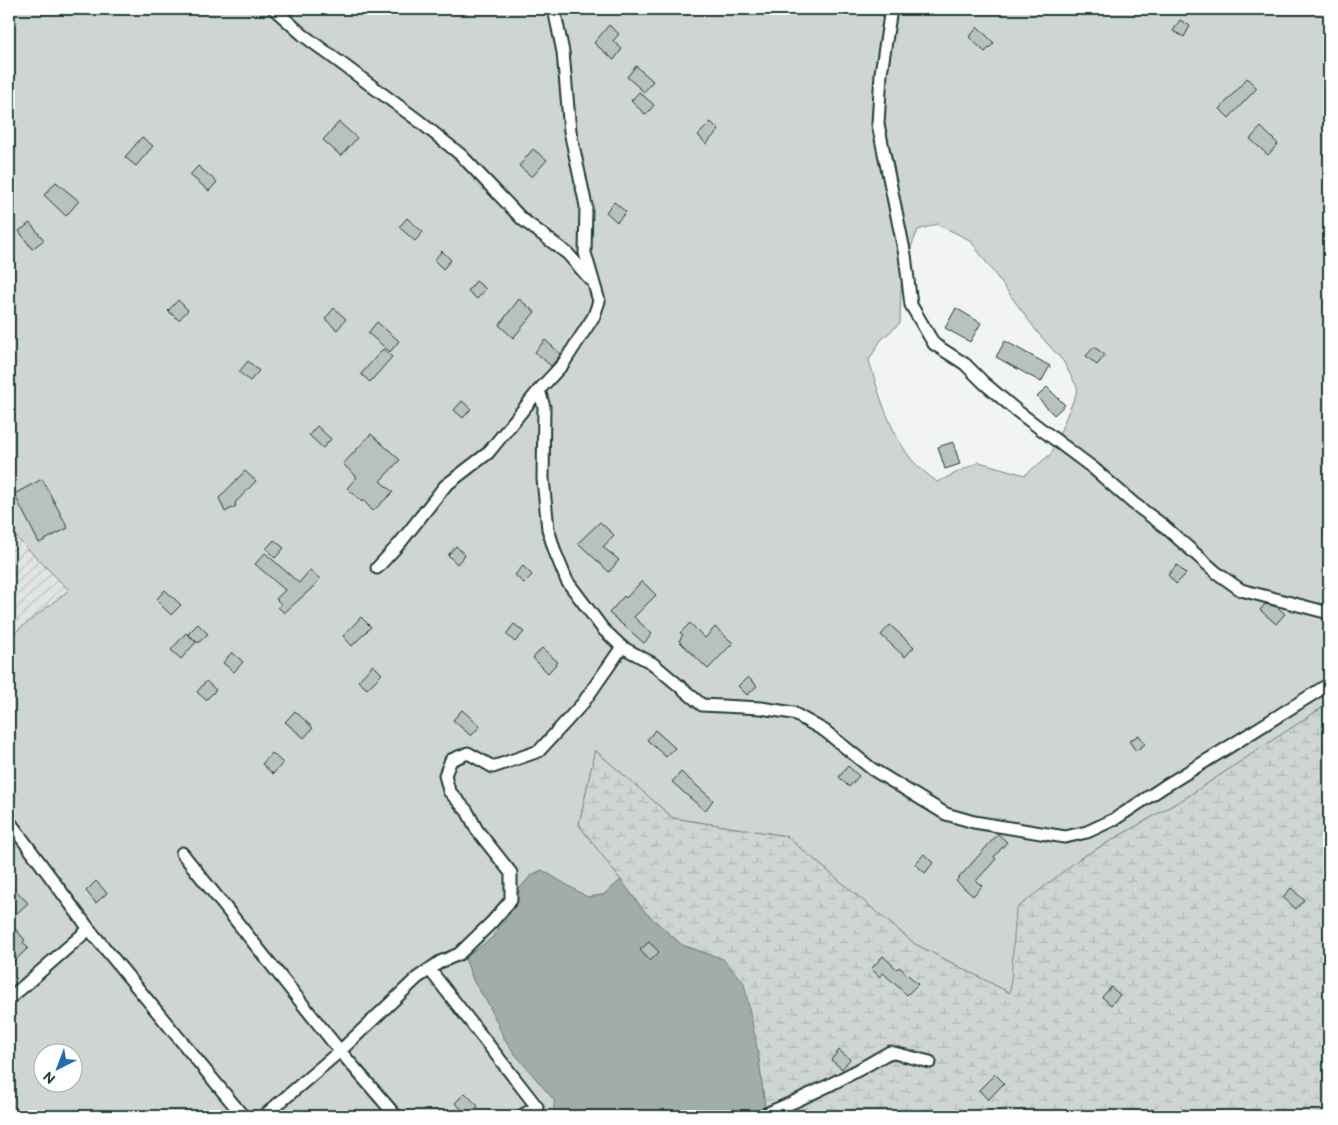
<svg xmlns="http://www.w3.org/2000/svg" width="1338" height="1125" font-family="'Balsamiq Sans',sans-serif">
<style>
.industrial{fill:url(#industrial-furrows)}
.green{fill:#ced5d3;stroke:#768984;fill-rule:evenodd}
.wetland{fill:url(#wetland-marsh);stroke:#768984}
.water{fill:#a1adaa;stroke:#6d807b}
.building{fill:#b7c1bd;stroke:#1f3d34}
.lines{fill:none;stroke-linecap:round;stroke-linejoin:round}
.street-casing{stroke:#1f3d34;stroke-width:15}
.street{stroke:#fff;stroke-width:11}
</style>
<defs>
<pattern id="industrial-furrows" width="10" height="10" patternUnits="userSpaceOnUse" patternTransform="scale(1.25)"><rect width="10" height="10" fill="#e0e4e3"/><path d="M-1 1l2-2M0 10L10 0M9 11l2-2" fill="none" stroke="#c0c4c3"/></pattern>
<pattern id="wetland-marsh" width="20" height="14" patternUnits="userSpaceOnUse" patternTransform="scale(1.25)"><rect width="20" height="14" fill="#ced5d3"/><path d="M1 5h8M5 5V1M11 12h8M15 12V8" fill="none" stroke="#b0b8b6"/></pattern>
</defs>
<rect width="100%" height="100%" fill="#f2f3f3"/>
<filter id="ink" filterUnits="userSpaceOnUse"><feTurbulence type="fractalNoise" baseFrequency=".02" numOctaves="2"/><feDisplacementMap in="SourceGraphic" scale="10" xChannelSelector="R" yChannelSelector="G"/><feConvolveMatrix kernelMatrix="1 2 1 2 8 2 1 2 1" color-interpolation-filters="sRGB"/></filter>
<g filter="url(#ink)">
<!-- industrial -->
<path class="industrial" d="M 9,530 L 69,590 L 9,637 Z"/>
<!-- green -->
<path class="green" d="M 9,9 L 1329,9 L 1329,703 L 1187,797 L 1079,859 L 1010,993 L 915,944 L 786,836 L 673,818 L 595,750 L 579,825 L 621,880 L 603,895 L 587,897 L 542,870 L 531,875 L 521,887 L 512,910 L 493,937 L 465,958 L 474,982 L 489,1005 L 504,1038 L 515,1054 L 555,1100 L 554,1116 L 9,1116 L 9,637 L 69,590 L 9,530 ZM 937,224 L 970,240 L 1038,333 L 1063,361 L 1078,389 L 1051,454 L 1025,475 L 979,462 L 937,482 C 929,475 918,468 911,459 C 889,429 879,395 869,360 L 881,340 L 900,323 L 901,286 L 911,247 L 918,230 ZM 42,1052 L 72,1052 L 72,1082 L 42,1082 Z"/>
<!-- wetland -->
<path class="wetland" d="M 1329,703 L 1329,1116 L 766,1116 L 758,1052 L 723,959 L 682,945 L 645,912 L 579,825 L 595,750 L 673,818 L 786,836 L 915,944 L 1010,993 L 1016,909 L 1079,859 L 1187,797 Z"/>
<!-- water -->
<path class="water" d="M 542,870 L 587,897 L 603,895 L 621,880 L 645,912 L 682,945 L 723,959 L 744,983 L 758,1052 L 766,1116 L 554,1116 L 554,1100 L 515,1054 L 504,1038 L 489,1005 L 474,982 L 465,958 L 493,937 L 512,910 L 521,887 L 531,876 Z"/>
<!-- building -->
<path class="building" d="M 1180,20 L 1190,26 L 1184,37 L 1173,31 Z
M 609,25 L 619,34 L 613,41 L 622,49 L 614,60 L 594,43 Z
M 978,27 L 994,43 L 985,52 L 969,37 Z
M 636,66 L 653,81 L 644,92 L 627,77 Z
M 1247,78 L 1257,88 L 1229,118 L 1220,109 Z
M 639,92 L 654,105 L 646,115 L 631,101 Z
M 339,122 L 357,138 L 341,156 L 323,140 Z
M 711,122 L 719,130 L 706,144 L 698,135 Z
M 1261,127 L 1278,144 L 1268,155 L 1250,139 Z
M 142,137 L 153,146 L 136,166 L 125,157 Z
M 533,149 L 547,160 L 532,177 L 519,166 Z
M 198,166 L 217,182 L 209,191 L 190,175 Z
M 56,182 L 79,201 L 66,216 L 44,195 Z
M 614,202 L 626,212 L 617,222 L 606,212 Z
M 407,218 L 423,232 L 415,241 L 399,227 Z
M 30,223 L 44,240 L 32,249 L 19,231 Z
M 442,251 L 451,260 L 443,269 L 434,260 Z
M 476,281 L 486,289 L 477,299 L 468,291 Z
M 519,299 L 535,312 L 513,338 L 499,325 Z
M 178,300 L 188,310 L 179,320 L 168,311 Z
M 334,308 L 346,319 L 337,330 L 325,319 Z
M 956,308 L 981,323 L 970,342 L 945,328 Z
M 377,322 L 399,341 L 390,352 L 368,333 Z
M 545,340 L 561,354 L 551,366 L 535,352 Z
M 1005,341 L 1050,366 L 1041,382 L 996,357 Z
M 1094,347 L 1105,355 L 1097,365 L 1086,356 Z
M 383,349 L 392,357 L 370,382 L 361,374 Z
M 248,361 L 259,371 L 250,381 L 239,372 Z
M 1047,387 L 1065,405 L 1054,415 L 1037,397 Z
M 462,401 L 471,409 L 463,418 L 454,410 Z
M 317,426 L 331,439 L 323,448 L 309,435 Z
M 371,434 L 400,460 L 380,481 L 393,492 L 373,511 L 363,500 L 362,502 L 347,488 L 357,477 L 343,464 Z
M 953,442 L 960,464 L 945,469 L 938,447 Z
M 245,471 L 256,481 L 235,503 L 236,506 L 225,512 L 219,498 Z
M 42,479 L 68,528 L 39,543 L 14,494 Z
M 600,522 L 614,535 L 603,547 L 619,560 L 609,572 L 578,543 Z
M 274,540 L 284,548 L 275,558 L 266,549 Z
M 456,546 L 465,555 L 457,564 L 448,555 Z
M 265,553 L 299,583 L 310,570 L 320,579 L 311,589 L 284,613 L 278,607 L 281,604 L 276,599 L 285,590 L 255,564 Z
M 1177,565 L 1186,574 L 1176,584 L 1168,575 Z
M 523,566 L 532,575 L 524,583 L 515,575 Z
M 642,581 L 656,595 L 634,617 L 652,634 L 644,643 L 609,613 L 624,596 L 626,598 Z
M 165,590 L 181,605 L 171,615 L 156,600 Z
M 1265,604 L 1277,607 L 1285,614 L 1276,624 L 1260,610 Z
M 361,617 L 371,627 L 352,646 L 343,636 Z
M 690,623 L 705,638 L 715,627 L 733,643 L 708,669 L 679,641 L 683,635 L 680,633 Z
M 198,624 L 208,634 L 198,643 L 188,634 Z
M 514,624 L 524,632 L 515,642 L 506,634 Z
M 890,625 L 914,647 L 905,657 L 881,635 Z
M 186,633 L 196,642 L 181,659 L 171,650 Z
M 542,648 L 558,662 L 548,673 L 533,658 Z
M 232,652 L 243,662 L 234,672 L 223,663 Z
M 373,665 L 382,674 L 367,689 L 358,681 Z
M 748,677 L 757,686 L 747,695 L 738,686 Z
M 206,681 L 216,690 L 206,700 L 197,692 Z
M 462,710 L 480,726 L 471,736 L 453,720 Z
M 295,711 L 313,728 L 304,738 L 285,722 Z
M 655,730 L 675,748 L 666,757 L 647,740 Z
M 1139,735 L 1145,744 L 1136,751 L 1129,741 Z
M 272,753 L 283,763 L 273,774 L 262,764 Z
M 848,766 L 859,776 L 849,787 L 839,777 Z
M 681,772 L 713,800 L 705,811 L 672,782 Z
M 998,834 L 1007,842 L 994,857 L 996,859 L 976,881 L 982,886 L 973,896 L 956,881 Z
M 924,854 L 933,863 L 925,873 L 915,864 Z
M 96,881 L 107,893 L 96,903 L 86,891 Z
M 9,883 L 28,903 L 16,914 L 9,905 Z
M 1291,888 L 1304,900 L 1296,909 L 1283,897 Z
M 9,922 L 25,940 L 23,942 L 28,948 L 9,966 Z
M 649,942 L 659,952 L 650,961 L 640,950 Z
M 883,956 L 897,969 L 899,967 L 918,984 L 907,995 L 883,973 L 880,977 L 871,969 Z
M 1111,987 L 1120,995 L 1111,1005 L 1102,997 Z
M 839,1050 L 850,1059 L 842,1069 L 831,1060 Z
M 995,1074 L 1004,1083 L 988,1100 L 979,1090 Z
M 465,1093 L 478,1106 L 469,1116 L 455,1103 Z"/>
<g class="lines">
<defs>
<path id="street" d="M 274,9 L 303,35 L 419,121 L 461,155 L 522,219 L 568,254 L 590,279
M 891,9 L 881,73 L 878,124 L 905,255 L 911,305 L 934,344 L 965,364 L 984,383 L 1017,411 L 1093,468 L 1133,503 L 1164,526 L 1217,573 L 1241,590 L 1329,613
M 539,390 L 544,407 L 543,479 L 548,529 L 555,552 L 567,581 L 603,629 L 622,647
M 377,568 L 400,543 L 445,486 L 488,453 L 539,390 L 563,364 L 594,316 L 599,301 L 585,253 L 586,206 L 570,131 L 563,52 L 554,9
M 9,821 L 89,929 L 243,1116
M 182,853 L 340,1051 L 396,1116
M 430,970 L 537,1107 L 521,1116
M 9,999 L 89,929
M 264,1116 L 340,1051 L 417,978 L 440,962 L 459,954 L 492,922 L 511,900 L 511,873 L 477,830 L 467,811 L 449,791 L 445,775 L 451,760 L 468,753 L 493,767 L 539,751 L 583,703 L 622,647 L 652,663 L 702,705 L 761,708 L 793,713 L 825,731 L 872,769 L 946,814 L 974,822 L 1065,837 L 1087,832 L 1115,819 L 1165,786 L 1224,750 L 1329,684
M 761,1116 C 805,1098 848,1077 890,1052 L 930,1062"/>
</defs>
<!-- street casing -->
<use href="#street" class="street-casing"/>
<!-- street -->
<use href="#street" class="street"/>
</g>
</g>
<!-- margin -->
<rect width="1338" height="1125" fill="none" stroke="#fff" stroke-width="30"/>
<rect x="15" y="15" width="1308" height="1095" fill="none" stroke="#1f3d34" stroke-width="2" filter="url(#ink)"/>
<!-- north arrow -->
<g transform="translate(58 1068) rotate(222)"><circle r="24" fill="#ffffff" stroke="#a5b1ae"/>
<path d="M0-4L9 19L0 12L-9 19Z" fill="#1f6fb2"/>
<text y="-8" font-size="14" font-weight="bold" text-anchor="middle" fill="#1f3d34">N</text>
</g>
</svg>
